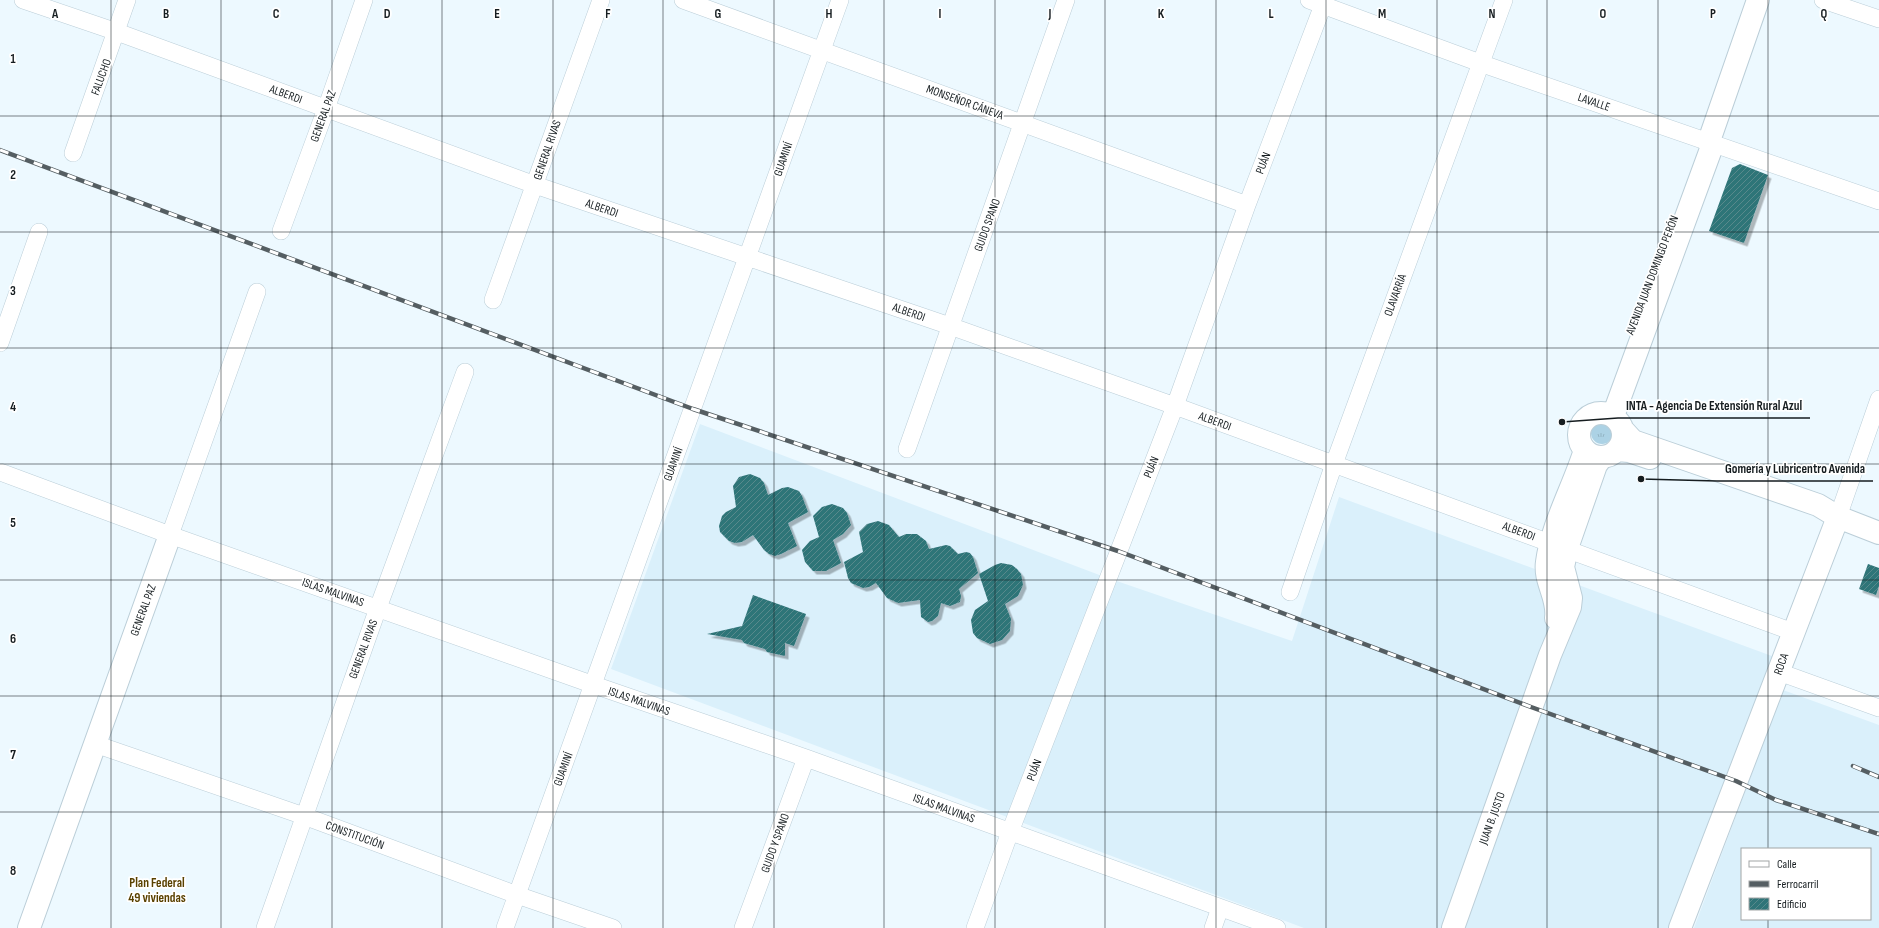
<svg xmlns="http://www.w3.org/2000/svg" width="1879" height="928" font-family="'Sofia Sans Condensed',sans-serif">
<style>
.built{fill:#daf0fb;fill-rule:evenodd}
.grass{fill:url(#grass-tufts)}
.building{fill:url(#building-hatch);filter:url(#shadow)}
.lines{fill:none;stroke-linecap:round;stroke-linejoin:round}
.street-casing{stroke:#bbced8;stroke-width:18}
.secondary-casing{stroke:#bbced8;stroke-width:24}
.street{stroke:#fff;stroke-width:17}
.secondary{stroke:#fff;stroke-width:22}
.rail-casing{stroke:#555e62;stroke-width:4.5}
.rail{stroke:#fff;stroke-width:3;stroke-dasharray:9;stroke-linecap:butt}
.grid{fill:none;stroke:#161d20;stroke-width:1;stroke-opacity:0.55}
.labels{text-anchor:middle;stroke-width:3.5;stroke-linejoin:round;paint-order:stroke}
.street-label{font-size:12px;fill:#161d20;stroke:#fff}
.neighbourhood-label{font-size:13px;font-weight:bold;fill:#594100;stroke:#fff}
.grid-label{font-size:13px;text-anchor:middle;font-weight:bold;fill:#161d20;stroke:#fff;stroke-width:3.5;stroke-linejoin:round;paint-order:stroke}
.leader{fill:none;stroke:#161d20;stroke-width:1.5}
.callout-dot{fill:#161d20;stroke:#fff;stroke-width:1.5}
.callout-label{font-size:13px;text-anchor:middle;font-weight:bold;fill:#161d20;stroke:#fff;stroke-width:3.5;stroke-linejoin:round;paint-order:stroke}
</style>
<defs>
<pattern id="grass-tufts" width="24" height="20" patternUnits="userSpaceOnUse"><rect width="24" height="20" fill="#acd2e5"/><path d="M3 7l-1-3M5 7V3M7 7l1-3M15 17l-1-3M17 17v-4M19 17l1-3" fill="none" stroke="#93b4c4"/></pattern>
<pattern id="building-hatch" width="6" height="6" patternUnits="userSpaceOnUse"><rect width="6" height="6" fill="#2f7478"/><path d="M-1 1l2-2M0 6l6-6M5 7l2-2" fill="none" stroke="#58898c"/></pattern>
<filter id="shadow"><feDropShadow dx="3.5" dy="3.5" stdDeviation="0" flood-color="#0004"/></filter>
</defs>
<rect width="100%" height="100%" fill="#edf9ff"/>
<!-- built -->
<path class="built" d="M 700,424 L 1102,576 L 1292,641 L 1339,497 L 1780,659 L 1681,928 L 1304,928 L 611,669 Z
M 1783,690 L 1879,725 L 1879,928 L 1694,928 ZM 1742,849 L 1870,849 L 1870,919 L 1742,919 Z"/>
<!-- grass -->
<path class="grass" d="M1591 433a11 11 0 1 1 22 0a11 11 0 1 1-22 0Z"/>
<!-- building -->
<path class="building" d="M 1740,164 L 1768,175 L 1744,243 L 1709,231 L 1732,168 Z
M 750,474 L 760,478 L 764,483 L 768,495 L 782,488 L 788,487 L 799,491 L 802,496 L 808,512 L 788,523 L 797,546 L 781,554 L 775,556 L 769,554 L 764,550 L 753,535 L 742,542 L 735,543 L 729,541 L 720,532 L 719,526 L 722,516 L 726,512 L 736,507 L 733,486 L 739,477 Z
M 832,504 L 843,508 L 847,513 L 851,525 L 843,534 L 833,540 L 841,563 L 826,571 L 813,571 L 805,562 L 802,550 L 810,541 L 819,537 L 813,516 L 822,507 Z
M 878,521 L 889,525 L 899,537 L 906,534 L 917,534 L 926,541 L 929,549 L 946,545 L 950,546 L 958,554 L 966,552 L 970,553 L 973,557 L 978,573 L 959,589 L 961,596 L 960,602 L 950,606 L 941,603 L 938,616 L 932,621 L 928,622 L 921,617 L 920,600 L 898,603 L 887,598 L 876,583 L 869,587 L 863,588 L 851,583 L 848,578 L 844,562 L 863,552 L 859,532 L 867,524 Z
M 1001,563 L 1012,565 L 1017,569 L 1021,574 L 1023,585 L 1018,596 L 1005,604 L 1011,619 L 1010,631 L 1002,640 L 990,644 L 977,638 L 973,633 L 971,620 L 975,610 L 988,601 L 979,574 L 995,565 Z
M 1868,564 L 1879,568 L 1879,586 L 1876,595 L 1859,589 Z
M 753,595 L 806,614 L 794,646 L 785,643 L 785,656 L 767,652 L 765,649 L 744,643 L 742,640 L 707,634 L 742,626 Z"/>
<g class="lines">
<defs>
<path id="street" d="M 23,0 L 117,32 L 535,185 L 950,326 L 1175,406 L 1793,632
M 683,0 L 1247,205
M 1309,0 L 1480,63 L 1879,201
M 1823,0 L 1879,19
M 73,153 L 127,0
M 281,231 L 326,109 L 364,0
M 493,300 L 601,0
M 0,343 L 39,232
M 907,449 L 1066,0
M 0,472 L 170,535 L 594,685 L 806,758 L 1277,928
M 1838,517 L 1879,399
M 170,535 L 257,292
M 1290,592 L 1334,464 L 1504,0
M 1779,672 L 1879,708
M 95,744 L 304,816 L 517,895 L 613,928
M 265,928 L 378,608 L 465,372
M 505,928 L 840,0
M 743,928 L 806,758
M 975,928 L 1010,832 L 1175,406 L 1247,205 L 1323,5
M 1213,928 L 1220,908"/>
<path id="secondary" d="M1579 435a22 22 0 1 1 44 0a22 22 0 1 1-44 0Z
M 1613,416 L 1711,149 L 1709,141 L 1758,0
M 1622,429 L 1633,441 L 1818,505 L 1838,517 L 1879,533
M 1617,450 L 1629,451 L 1650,458
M 1556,618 C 1559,598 1544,582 1547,562 C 1552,524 1574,486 1585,450
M 29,928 L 170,535
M 1453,928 L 1550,655 L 1570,607 L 1571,598 L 1563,567 L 1567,548 L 1596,465 L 1602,457
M 1680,928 L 1838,517"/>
</defs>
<!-- street casing -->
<use href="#street" class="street-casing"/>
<!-- secondary casing -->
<use href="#secondary" class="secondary-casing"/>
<!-- street -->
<use href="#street" class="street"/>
<!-- secondary -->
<use href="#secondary" class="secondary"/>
<defs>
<path id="rail" d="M 0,150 L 693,409 L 1118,551 L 1531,707 L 1736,781 L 1776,800 L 1879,834
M 1853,766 L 1879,777"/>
</defs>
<!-- rail casing -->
<use href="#rail" class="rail-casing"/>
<!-- rail -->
<use href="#rail" class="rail"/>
</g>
<!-- grid -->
<path class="grid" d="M 111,0 L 111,928M 221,0 L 221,928M 332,0 L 332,928M 442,0 L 442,928M 553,0 L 553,928M 663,0 L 663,928M 774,0 L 774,928M 884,0 L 884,928M 995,0 L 995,928M 1105,0 L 1105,928M 1216,0 L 1216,928M 1326,0 L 1326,928M 1437,0 L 1437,928M 1547,0 L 1547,928M 1658,0 L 1658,928M 1768,0 L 1768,849M 0,116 L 1879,116M 0,232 L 1879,232M 0,348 L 1879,348M 0,464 L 1879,464M 0,580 L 1879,580M 0,696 L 1879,696M 0,812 L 1879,812M 1768,919 L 1768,928"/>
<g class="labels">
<!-- street labels -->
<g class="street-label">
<text transform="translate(101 77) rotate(-70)" y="4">FALUCHO</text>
<text transform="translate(286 94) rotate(20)" y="4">ALBERDI</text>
<text transform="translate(965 102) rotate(20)" y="4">MONSEÑOR CÁNEVA</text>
<text transform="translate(1594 102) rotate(19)" y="4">LAVALLE</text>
<text transform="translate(323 116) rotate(-70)" y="4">GENERAL PAZ</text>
<text transform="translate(547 150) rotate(-71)" y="4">GENERAL RIVAS</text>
<text transform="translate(783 159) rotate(-71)" y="4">GUAMINÍ</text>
<text transform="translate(1263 163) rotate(-69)" y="4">PUÁN</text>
<text transform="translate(602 208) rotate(19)" y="4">ALBERDI</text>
<text transform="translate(987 225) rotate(-70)" y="4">GUIDO SPANO</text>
<text transform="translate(1652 275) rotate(-69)" y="4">AVENIDA JUAN DOMINGO PERÓN</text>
<text transform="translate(1395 295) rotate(-70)" y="4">OLAVARRÍA</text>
<text transform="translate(909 312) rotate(19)" y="4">ALBERDI</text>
<text transform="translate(1215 421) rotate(20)" y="4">ALBERDI</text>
<text transform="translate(673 464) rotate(-70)" y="4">GUAMINÍ</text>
<text transform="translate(1151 467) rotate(-68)" y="4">PUÁN</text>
<text transform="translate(1519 531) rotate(20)" y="4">ALBERDI</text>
<text transform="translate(333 592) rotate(19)" y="4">ISLAS MALVINAS</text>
<text transform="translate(143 610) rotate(-70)" y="4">GENERAL PAZ</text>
<text transform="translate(363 649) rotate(-70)" y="4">GENERAL RIVAS</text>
<text transform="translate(1781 664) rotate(-70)" y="4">ROCA</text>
<text transform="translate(639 701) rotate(19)" y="4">ISLAS MALVINAS</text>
<text transform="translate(563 769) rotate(-70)" y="4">GUAMINÍ</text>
<text transform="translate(1034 770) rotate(-69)" y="4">PUÁN</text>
<text transform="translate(944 808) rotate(20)" y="4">ISLAS MALVINAS</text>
<text transform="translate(1492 818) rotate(-70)" y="4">JUAN B. JUSTO</text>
<text transform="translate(355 835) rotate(20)" y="4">CONSTITUCIÓN</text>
<text transform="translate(775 843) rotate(-70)" y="4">GUIDO Y SPANO</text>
</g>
<!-- neighbourhood labels -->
<g class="neighbourhood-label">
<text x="157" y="887">Plan Federal<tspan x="157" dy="15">49 viviendas</tspan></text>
</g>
</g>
<g class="grid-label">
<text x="55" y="18">A</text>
<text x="166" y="18">B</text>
<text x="276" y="18">C</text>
<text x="387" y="18">D</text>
<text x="497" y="18">E</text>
<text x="608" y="18">F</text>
<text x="718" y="18">G</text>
<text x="829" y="18">H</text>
<text x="940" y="18">I</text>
<text x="1050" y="18">J</text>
<text x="1161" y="18">K</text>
<text x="1271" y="18">L</text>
<text x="1382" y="18">M</text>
<text x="1492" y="18">N</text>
<text x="1603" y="18">O</text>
<text x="1713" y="18">P</text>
<text x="1824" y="18">Q</text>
<text x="13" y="63">1</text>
<text x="13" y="179">2</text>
<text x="13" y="295">3</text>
<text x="13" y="411">4</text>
<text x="13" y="527">5</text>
<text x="13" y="643">6</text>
<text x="13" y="759">7</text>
<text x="13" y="875">8</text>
</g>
<!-- callouts -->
<path class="leader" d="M1562 422L1618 418H1810M1641 479L1717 481H1873"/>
<g class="callout-dot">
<circle cx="1562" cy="422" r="4"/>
<circle cx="1641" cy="479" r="4"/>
</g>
<g class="callout-label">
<text x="1714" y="410">INTA - Agencia De Extensión Rural Azul</text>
<text x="1795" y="473">Gomería y Lubricentro Avenida</text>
</g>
<!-- legend -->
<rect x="1741" y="848" width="130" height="72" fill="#ffffff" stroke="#a2a5a6"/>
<rect x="1749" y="861" width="20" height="6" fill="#ffffff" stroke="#a2a5a6"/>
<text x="1777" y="868" font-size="12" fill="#161d20">Calle</text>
<rect x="1749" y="881" width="20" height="6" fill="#555e62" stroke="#a2a5a6"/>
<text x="1777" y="888" font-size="12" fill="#161d20">Ferrocarril</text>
<rect x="1749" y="898" width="20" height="12" fill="url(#building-hatch)" stroke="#a2a5a6"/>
<text x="1777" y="908" font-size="12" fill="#161d20">Edificio</text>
</svg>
